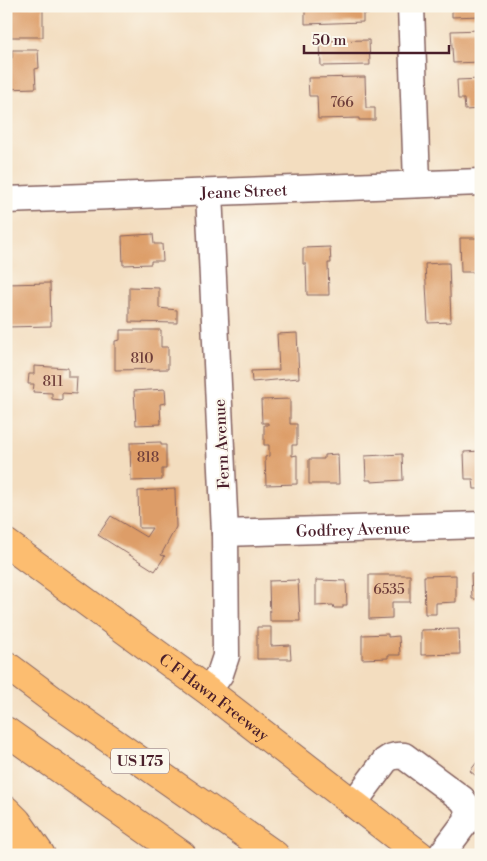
<svg xmlns="http://www.w3.org/2000/svg" width="487" height="861" font-family="'Libre Bodoni',serif">
<style>
.building{fill:#dd9d67}
.lines{fill:none;stroke-linecap:round;stroke-linejoin:round}
.minor-casing{stroke:#85625f;stroke-width:29}
.major-casing{stroke:#85625f;stroke-width:30}
.highway-casing{stroke:#85625f;stroke-width:30}
.minor{stroke:#fff;stroke-width:26}
.major{stroke:#fcbd6f;stroke-width:28}
.highway{stroke:#fcbd6f;stroke-width:28}
.labels{text-anchor:middle;stroke-width:4;stroke-linejoin:round;paint-order:stroke}
.number-label{font-size:14px;fill:#6f3e3a}
.shield{fill:#fbf7ec;stroke:#7f6065;stroke-width:1}
.shield-label{font-size:15px;font-weight:bold;fill:#4a1f2b}
.street-label{font-size:16px;fill:#4a1f2b;stroke:#fbf7ec}
</style>
<rect width="100%" height="100%" fill="#fbf7ec"/>
<filter id="ink" filterUnits="userSpaceOnUse"><feTurbulence type="fractalNoise" baseFrequency=".02" numOctaves="2"/><feDisplacementMap in="SourceGraphic" scale="10" xChannelSelector="R" yChannelSelector="G"/><feConvolveMatrix kernelMatrix="1 2 1 2 8 2 1 2 1" color-interpolation-filters="sRGB"/></filter>
<filter id="wash" filterUnits="userSpaceOnUse"><feTurbulence type="fractalNoise" baseFrequency=".0096" numOctaves="4" result="noise"/><feDisplacementMap in="SourceGraphic" scale="20" xChannelSelector="R" yChannelSelector="G"/><feGaussianBlur stdDeviation="1.12" result="paint"/><feColorMatrix in="noise" values="0 0 0 0 0 0 0 0 0 0 0 0 0 0 0 0 0 1.4 0 .05"/><feComposite in="paint" operator="in"/></filter>
<g filter="url(#wash)">
<rect width="100%" height="100%" fill="#f3ddbf"/>
<g id="blocks">
<!-- building -->
<path class="building" d="M 43,6 L 43,37 L 6,37 L 6,7 Z
M 305,6 L 369,6 L 369,14 L 363,14 L 363,22 L 305,24 Z
M 452,6 L 481,6 L 481,16 L 452,17 Z
M 481,30 L 481,62 L 453,63 L 451,31 Z
M 369,40 L 370,65 L 321,66 L 320,41 Z
M 12,50 L 38,50 L 39,68 L 35,69 L 36,88 L 6,89 L 6,58 L 12,58 Z
M 365,77 L 366,108 L 375,108 L 375,120 L 359,120 L 359,118 L 318,119 L 317,96 L 309,96 L 308,78 Z
M 481,79 L 481,109 L 465,110 L 464,99 L 458,99 L 457,80 Z
M 153,234 L 154,244 L 162,244 L 163,261 L 151,261 L 151,264 L 123,265 L 122,236 Z
M 460,238 L 481,238 L 481,272 L 461,272 Z
M 330,247 L 331,263 L 328,263 L 329,295 L 307,295 L 306,264 L 303,264 L 303,248 Z
M 441,263 L 449,263 L 451,322 L 428,323 L 425,264 Z
M 50,283 L 51,326 L 6,327 L 6,284 Z
M 129,287 L 159,288 L 159,308 L 177,310 L 177,323 L 129,322 Z
M 120,330 L 161,330 L 161,347 L 168,347 L 168,369 L 115,370 L 115,341 L 120,340 Z
M 297,333 L 299,378 L 252,382 L 251,371 L 279,370 L 277,334 Z
M 34,366 L 68,368 L 68,377 L 77,377 L 76,394 L 62,393 L 62,400 L 52,399 L 52,393 L 33,392 L 34,384 L 28,384 L 29,374 L 34,374 Z
M 165,389 L 166,403 L 160,404 L 161,424 L 136,425 L 134,391 Z
M 290,399 L 290,424 L 297,424 L 297,445 L 292,445 L 292,456 L 297,455 L 297,484 L 266,485 L 265,457 L 269,456 L 269,445 L 264,445 L 264,425 L 268,425 L 268,423 L 262,423 L 261,400 Z
M 161,442 L 161,445 L 166,445 L 166,469 L 162,469 L 162,480 L 131,481 L 130,443 Z
M 481,451 L 481,489 L 474,489 L 473,479 L 465,479 L 464,452 Z
M 338,454 L 339,484 L 309,484 L 309,459 L 324,459 L 324,455 Z
M 402,454 L 403,480 L 371,482 L 371,480 L 366,480 L 365,456 Z
M 175,489 L 176,527 L 161,555 L 165,556 L 155,571 L 98,535 L 111,516 L 146,537 L 152,528 L 139,528 L 138,491 Z
M 471,573 L 481,573 L 481,599 L 472,599 Z
M 369,575 L 410,575 L 410,602 L 392,602 L 392,618 L 369,619 Z
M 456,575 L 456,602 L 436,603 L 436,614 L 425,614 L 424,576 Z
M 298,580 L 300,621 L 270,621 L 269,581 Z
M 316,580 L 346,581 L 347,605 L 343,605 L 343,608 L 334,608 L 333,605 L 316,606 Z
M 257,627 L 271,627 L 271,646 L 290,645 L 291,659 L 257,659 Z
M 459,629 L 460,654 L 421,655 L 421,630 Z
M 388,634 L 388,637 L 399,636 L 400,655 L 388,655 L 388,658 L 362,659 L 362,635 Z
M 481,757 L 481,780 L 470,771 Z"/>
</g>
</g>
<g filter="url(#ink)">
<use href="#blocks" fill-opacity="0" stroke="#85625f" stroke-width="1"/>
<g class="lines">
<defs>
<g id="minor">
<path d="M 411,6 L 417,184"/>
<path id="s1" d="M 6,200 L 481,182"/>
<path id="s2" d="M 225,533 L 481,525"/>
<path d="M 208,691 L 220,674 L 226,656 L 225,533 L 209,193"/>
<path d="M 353,804 L 385,761 C 391,756 396,755 404,756 L 462,799 L 467,806 L 468,819 L 441,855"/>
</g>
<g id="major">
<path id="s3" d="M 6,543 L 208,691 L 420,855"/>
<path d="M 6,844 L 21,855"/>
</g>
<path id="highway" d="M 6,665 L 53,700 L 275,855
M 6,731 L 182,855
M 6,810 L 17,821 L 41,855"/>
</defs>
<!-- minor casing -->
<use href="#minor" class="minor-casing"/>
<!-- major casing -->
<use href="#major" class="major-casing"/>
<!-- highway casing -->
<use href="#highway" class="highway-casing"/>
<!-- minor -->
<use href="#minor" class="minor"/>
<!-- major -->
<use href="#major" class="major"/>
<!-- highway -->
<use href="#highway" class="highway"/>
</g>
</g>
<g class="labels">
<!-- number labels -->
<g class="number-label">
<text x="342" y="107">766</text>
<text x="142" y="363">810</text>
<text x="53" y="386">811</text>
<text x="148" y="462">818</text>
<text x="389" y="594">6535</text>
</g>
<!-- shield labels -->
<rect class="shield" x="111" y="748.5" width="58" height="25" rx="4"/>
<g class="shield-label">
<text x="140" y="766">US 175</text>
</g>
<!-- street labels -->
<g class="street-label">
<text dy="6" stroke="none"><textPath href="#s1" startOffset="238">Jeane Street</textPath></text>
<text transform="translate(221 444) rotate(-93)" y="6">Fern Avenue</text>
<text dy="6" stroke="none"><textPath href="#s2" startOffset="128">Godfrey Avenue</textPath></text>
<text dy="6" stroke="none"><textPath href="#s3" startOffset="259">C F Hawn Freeway</textPath></text>
</g>
</g>
<!-- margin -->
<rect width="487" height="861" fill="none" stroke="#fbf7ec" stroke-width="25"/>
<!-- scale -->
<path d="M304 45v8h145v-8" fill="none" stroke="#4a1f2b" stroke-width="2.5"/>
<text x="312" y="45" font-size="15" fill="#4a1f2b" stroke="#fbf7ec" stroke-width="4" paint-order="stroke">50 m</text>
</svg>
